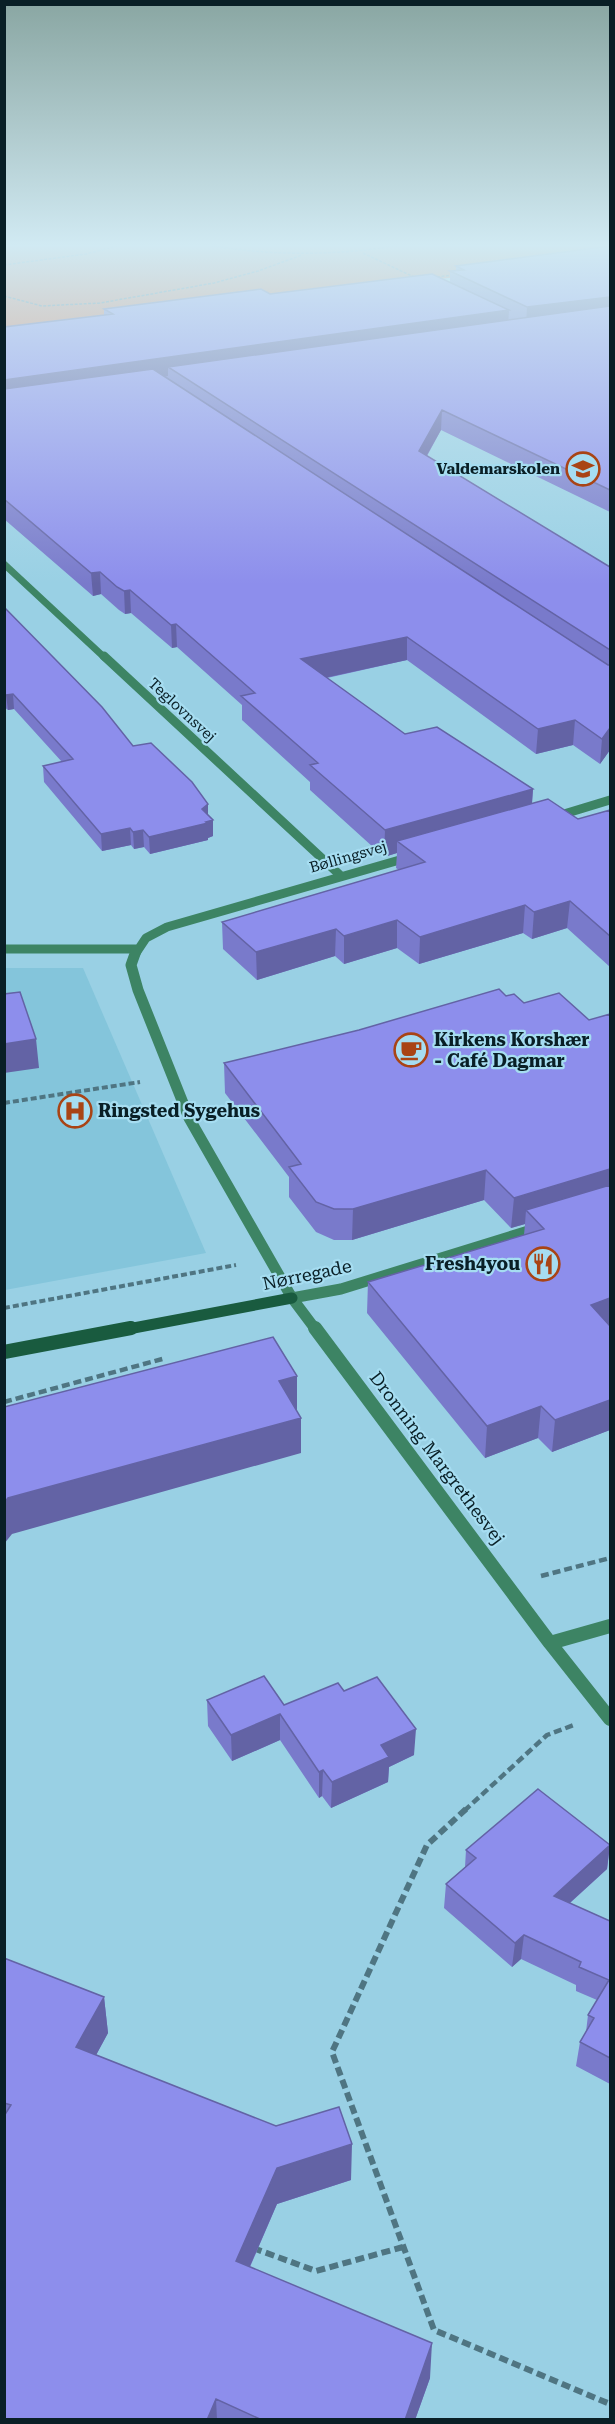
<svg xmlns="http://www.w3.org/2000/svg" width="615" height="2424" font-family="'Roboto Serif',serif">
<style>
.built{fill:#84c5db}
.green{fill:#d97a55}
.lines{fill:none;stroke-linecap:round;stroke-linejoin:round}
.path-far3{stroke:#4f7582;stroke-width:1.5;stroke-dasharray:3 1.5;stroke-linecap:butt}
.path-far2{stroke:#4f7582;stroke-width:4;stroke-dasharray:6 3;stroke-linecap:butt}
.path-far1{stroke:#4f7582;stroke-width:4.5;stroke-dasharray:8 4;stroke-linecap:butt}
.path{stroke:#4f7582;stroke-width:6;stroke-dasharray:9 4.5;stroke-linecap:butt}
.street-far3{stroke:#3d8464;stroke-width:7}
.street-far2{stroke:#3d8464;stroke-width:9}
.street-far1{stroke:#3d8464;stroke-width:11}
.street{stroke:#3d8464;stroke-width:14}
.secondary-far1{stroke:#195b3f;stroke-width:11}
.secondary{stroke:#195b3f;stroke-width:14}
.wall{fill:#797acb}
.shaded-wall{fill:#6363a5}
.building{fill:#8d8eec;stroke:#6363a5;stroke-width:1.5}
.labels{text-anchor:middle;stroke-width:4.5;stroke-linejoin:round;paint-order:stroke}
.far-poi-label{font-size:15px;font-weight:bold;fill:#091f26;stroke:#a6ddf1;text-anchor:end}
.far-street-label{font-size:15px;fill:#091f26;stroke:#a6ddf1}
.poi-label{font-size:18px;font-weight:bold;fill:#091f26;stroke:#a6ddf1;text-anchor:start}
.street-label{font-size:18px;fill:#091f26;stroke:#a6ddf1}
</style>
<rect width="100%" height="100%" fill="#99d0e4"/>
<!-- built -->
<path class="built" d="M 5,968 L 83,968 L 206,1253 L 5,1290 Z"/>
<!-- green -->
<path class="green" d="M 4,245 L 610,245 L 610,257 L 5,335 Z"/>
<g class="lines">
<!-- path-far3 -->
<path class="path-far3" d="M 207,245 C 272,256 335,256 400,245
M 420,245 L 531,245
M 363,253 L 416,278
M 4,265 L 86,254 L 121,245
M 437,277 L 453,275
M 4,296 L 42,306 L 100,303 L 214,283 L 258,271 L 302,255"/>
<!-- path-far2 -->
<path class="path-far2" d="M 4,1103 L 140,1082
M 4,1308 L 236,1265"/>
<!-- path-far1 -->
<path class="path-far1" d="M 4,1402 L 166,1358
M 541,1576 L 610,1558
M 464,1811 L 547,1735 L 574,1725"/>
<!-- path -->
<path class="path" d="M 466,1809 L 427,1845 L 332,2052 L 434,2330 L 610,2404
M 253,2248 L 316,2271 L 403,2247"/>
<!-- street-far3 -->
<path class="street-far3" d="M 4,564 L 105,658"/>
<!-- street-far2 -->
<path class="street-far2" d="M 104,656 L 341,876
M 554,817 L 610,800
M 4,949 L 137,949
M 136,953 L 146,938 L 167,927 L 410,857"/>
<!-- street-far1 -->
<path class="street-far1" d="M 136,951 L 131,965 L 138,990 L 189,1118 L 292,1298 L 316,1330
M 292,1298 L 341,1289 L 538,1228"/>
<!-- street -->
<path class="street" d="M 315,1328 L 550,1643 L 610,1719
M 550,1643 L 610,1626"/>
<!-- secondary-far1 -->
<path class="secondary-far1" d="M 123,1330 L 292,1298"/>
<!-- secondary -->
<path class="secondary" d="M 4,1352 L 131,1328"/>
</g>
<!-- wall -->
<path class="wall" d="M 610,246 L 610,512 L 441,430 L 427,456 L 610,567 L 610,750 L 600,764 L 573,745 L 536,754 L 407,660 L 327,678 L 405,734 L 533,789 L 532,804 L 578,819 L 610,810 L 610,967 L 567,928 L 532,939 L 523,933 L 419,964 L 397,948 L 344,964 L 335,956 L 257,980 L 223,949 L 222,922 L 399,870 L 396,868 L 397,853 L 384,857 L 310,790 L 310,782 L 242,720 L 242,705 L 177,647 L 172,648 L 131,613 L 125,614 L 119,610 L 101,594 L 93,596 L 4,519 L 4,327 L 104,315 L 104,309 L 270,294 L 450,282 L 450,271 L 456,271 L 456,266 Z
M 4,607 L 133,746 L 208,815 L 213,836 L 208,838 L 208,840 L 150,854 L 144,847 L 134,849 L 131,845 L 102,851 L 44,782 L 43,766 L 62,762 L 14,709 L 8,710 L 4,707 Z
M 506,996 L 524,1003 L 589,1020 L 610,1014 L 610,1430 L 552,1452 L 538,1438 L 485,1458 L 367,1313 L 368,1282 L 524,1235 L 525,1224 L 511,1228 L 484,1200 L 352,1240 L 334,1240 L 316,1232 L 289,1197 L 289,1177 L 225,1093 L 224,1063 Z
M 344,1691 L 414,1755 L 389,1767 L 388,1782 L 331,1808 L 322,1796 L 319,1798 L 280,1740 L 232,1761 L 208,1726 L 207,1700 L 284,1705 Z
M 610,1845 L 607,1869 L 570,1903 L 610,1921 L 610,2084 L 576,2066 L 580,2042 L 586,2032 L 588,2015 L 597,2000 L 576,1991 L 576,1985 L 521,1959 L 512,1967 L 444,1908 L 446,1884 L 465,1867 L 466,1850 Z
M 4,1958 L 104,1997 L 108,2033 L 96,2055 L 351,2180 L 277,2204 L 250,2267 L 430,2378 L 415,2420 L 4,2420 Z"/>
<!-- shaded-wall -->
<path class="shaded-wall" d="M 610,297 L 609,314 L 526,325 L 527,307 Z
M 509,310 L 508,327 L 168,367 L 168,376 L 4,399 L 4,380 Z
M 442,410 L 441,430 L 418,471 L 419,451 Z
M 100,572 L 101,594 L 93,596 L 91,573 Z
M 130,590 L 131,613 L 125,614 L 124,591 Z
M 176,624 L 177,647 L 172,648 L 171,625 Z
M 407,637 L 407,660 L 301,683 L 301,659 Z
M 13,694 L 14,709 L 8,710 L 6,695 Z
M 575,720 L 573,745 L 536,754 L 538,729 Z
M 610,728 L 610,750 L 600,764 L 602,739 Z
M 533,789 L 531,815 L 397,841 L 397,853 L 384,857 L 385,830 Z
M 208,804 L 208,821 L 213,820 L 213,836 L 208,838 L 208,840 L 150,854 L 149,837 L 202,809 Z
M 130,828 L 131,845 L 102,851 L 101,834 Z
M 143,830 L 144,847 L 134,849 L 133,832 Z
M 570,901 L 567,928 L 532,939 L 534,912 Z
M 525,905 L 523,933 L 419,964 L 420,937 Z
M 397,920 L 397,948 L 344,964 L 344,936 Z
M 336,929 L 335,956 L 257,980 L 256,952 Z
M 36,1039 L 39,1068 L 4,1073 L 4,1044 Z
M 610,1169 L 608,1198 L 526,1210 L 525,1224 L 511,1228 L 514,1198 Z
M 486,1170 L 484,1200 L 352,1240 L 353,1209 Z
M 610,1298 L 610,1328 L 591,1305 Z
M 297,1376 L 297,1411 L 279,1381 Z
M 610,1400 L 610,1430 L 552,1452 L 555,1420 Z
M 541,1406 L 538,1438 L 485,1458 L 487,1426 Z
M 301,1418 L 301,1453 L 12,1534 L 4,1544 L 4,1503 L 8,1498 Z
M 280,1714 L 280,1740 L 232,1761 L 231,1735 Z
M 416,1729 L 414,1755 L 389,1767 L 388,1782 L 331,1808 L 332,1782 L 381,1745 Z
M 323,1770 L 322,1796 L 319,1798 L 319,1772 Z
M 610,1845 L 607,1869 L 551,1920 L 554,1896 Z
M 524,1935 L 521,1959 L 512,1967 L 515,1943 Z
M 104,1997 L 108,2033 L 81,2083 L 76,2047 Z
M 352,2144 L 351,2180 L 277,2204 L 237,2296 L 236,2261 L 277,2168 Z
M 432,2343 L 430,2378 L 415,2420 L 405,2420 Z
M 216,2399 L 217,2420 L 207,2420 Z"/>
<!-- building -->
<path class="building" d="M 610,246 L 610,297 L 527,307 L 450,271 L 464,270 L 456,266 Z
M 432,274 L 509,310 L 4,380 L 4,327 L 113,314 L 104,309 L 261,289 L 270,294 Z
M 610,306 L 610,490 L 442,410 L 419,451 L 610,567 L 610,650 L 168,367 Z
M 153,369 L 608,665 L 610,665 L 610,728 L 602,739 L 575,720 L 538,729 L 407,637 L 301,659 L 405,734 L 437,727 L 533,789 L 385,830 L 310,765 L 318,763 L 241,696 L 255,693 L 176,624 L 171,625 L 130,590 L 124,591 L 117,587 L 100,572 L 91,573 L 4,499 L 4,389 Z
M 4,607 L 102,707 L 133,746 L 151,743 L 192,782 L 208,804 L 202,809 L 213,820 L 206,822 L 208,823 L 149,837 L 143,830 L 133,832 L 130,828 L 101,834 L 43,766 L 73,759 L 13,694 L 6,695 L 4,693 Z
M 548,799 L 578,819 L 610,810 L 610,936 L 570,901 L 534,912 L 525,905 L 420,937 L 397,920 L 344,936 L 336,929 L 256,952 L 222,922 L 425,862 L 397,841 Z
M 499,989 L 506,996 L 514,994 L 524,1003 L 559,993 L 589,1020 L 610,1014 L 610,1169 L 514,1198 L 486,1170 L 353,1209 L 334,1209 L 316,1202 L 289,1167 L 301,1164 L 224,1063 L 359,1030 Z
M 20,992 L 36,1039 L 4,1044 L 4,994 Z
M 610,1185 L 610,1298 L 591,1305 L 610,1326 L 610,1400 L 555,1420 L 541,1406 L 487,1426 L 368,1282 L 544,1229 L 526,1210 Z
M 273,1337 L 297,1376 L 279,1381 L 301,1418 L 8,1498 L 4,1503 L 4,1407 Z
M 264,1676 L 284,1705 L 338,1683 L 344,1691 L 377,1677 L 416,1729 L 381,1745 L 389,1757 L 332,1782 L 323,1770 L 319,1772 L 280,1714 L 231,1735 L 207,1700 Z
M 538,1789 L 610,1845 L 554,1896 L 610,1921 L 610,2058 L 580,2042 L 594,2018 L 588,2015 L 609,1980 L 579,1967 L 581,1962 L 524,1935 L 515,1943 L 446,1884 L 476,1858 L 466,1850 Z
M 4,1958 L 104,1997 L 76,2047 L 276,2126 L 339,2107 L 352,2144 L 277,2168 L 236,2261 L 432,2343 L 405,2420 L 262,2420 L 216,2399 L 207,2420 L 4,2420 L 4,2116 L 11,2105 L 4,2103 Z"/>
<!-- sky -->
<linearGradient id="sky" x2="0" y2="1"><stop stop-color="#89a6a2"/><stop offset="0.42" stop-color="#d1eaf3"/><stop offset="1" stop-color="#d1eaf3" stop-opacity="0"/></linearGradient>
<rect width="615" height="584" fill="url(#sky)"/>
<!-- icons -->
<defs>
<symbol id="school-ring" viewBox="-11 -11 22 22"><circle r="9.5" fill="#a6ddf1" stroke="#a94415" stroke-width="1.5"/><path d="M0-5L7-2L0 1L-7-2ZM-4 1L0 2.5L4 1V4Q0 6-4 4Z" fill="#a94415"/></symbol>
<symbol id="cafe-ring" viewBox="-11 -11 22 22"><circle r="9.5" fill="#a6ddf1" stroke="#a94415" stroke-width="1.5"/><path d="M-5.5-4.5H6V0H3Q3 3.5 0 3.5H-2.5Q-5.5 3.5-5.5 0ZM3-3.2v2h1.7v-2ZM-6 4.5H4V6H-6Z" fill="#a94415"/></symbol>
<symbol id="hospital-ring" viewBox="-11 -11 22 22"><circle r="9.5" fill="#a6ddf1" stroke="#a94415" stroke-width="1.5"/><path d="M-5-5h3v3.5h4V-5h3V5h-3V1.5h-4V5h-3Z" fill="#a94415"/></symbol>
<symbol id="restaurant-ring" viewBox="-11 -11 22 22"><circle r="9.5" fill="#a6ddf1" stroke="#a94415" stroke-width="1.5"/><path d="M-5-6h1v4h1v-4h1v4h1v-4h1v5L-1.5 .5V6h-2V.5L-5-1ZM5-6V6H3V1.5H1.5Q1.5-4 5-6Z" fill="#a94415"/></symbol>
</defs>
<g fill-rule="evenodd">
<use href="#school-ring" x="564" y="450" width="38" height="38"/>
<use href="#cafe-ring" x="392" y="1031" width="38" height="38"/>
<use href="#hospital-ring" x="56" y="1092" width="38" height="38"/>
<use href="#restaurant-ring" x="524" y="1245" width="38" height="38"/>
</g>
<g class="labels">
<!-- far-poi labels -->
<g class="far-poi-label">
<text x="560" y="474">Valdemarskolen</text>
</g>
<!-- far-street labels -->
<g class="far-street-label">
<text transform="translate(182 710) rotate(43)" y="5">Teglovnsvej</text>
<text transform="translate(348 857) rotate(-16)" y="5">Bøllingsvej</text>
</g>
<!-- poi labels -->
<g class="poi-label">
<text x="434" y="1046">Kirkens Korshær<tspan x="434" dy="21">- Café Dagmar</tspan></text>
<text x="98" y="1117">Ringsted Sygehus</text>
<text x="520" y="1270" text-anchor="end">Fresh4you</text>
</g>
<!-- street labels -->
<g class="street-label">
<text transform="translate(307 1275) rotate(-12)" y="6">Nørregade</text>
<text transform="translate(437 1458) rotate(53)" y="6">Dronning Margrethesvej</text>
</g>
</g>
<!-- border -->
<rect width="615" height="2424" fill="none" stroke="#091f26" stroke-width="12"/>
</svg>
